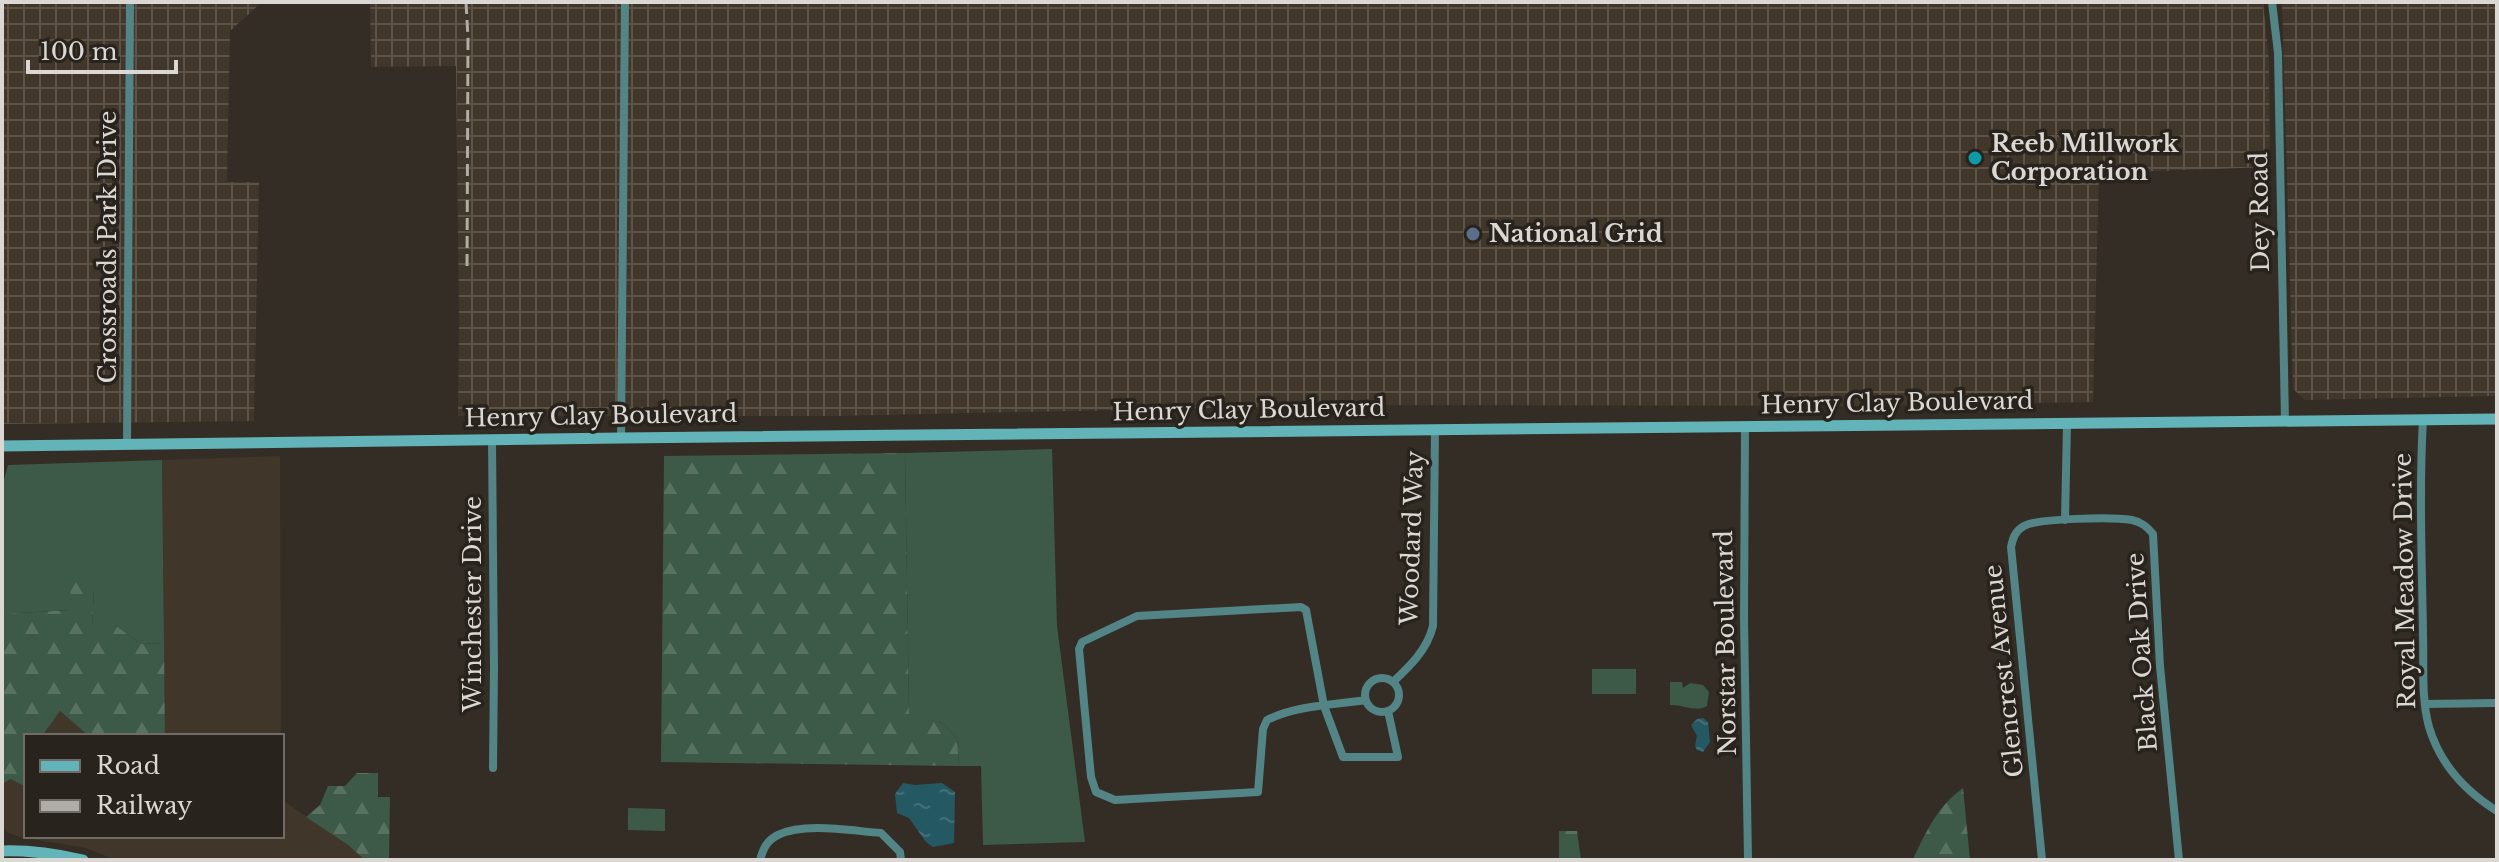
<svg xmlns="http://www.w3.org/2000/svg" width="2499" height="862" font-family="'Libre Baskerville',serif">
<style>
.built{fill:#41362a}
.industrial{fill:url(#industrial-grid)}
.grass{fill:#3c5a47}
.forest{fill:url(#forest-firs)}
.water{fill:url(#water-ripples)}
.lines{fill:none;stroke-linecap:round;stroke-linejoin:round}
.street{stroke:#538486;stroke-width:8}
.secondary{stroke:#62b4b8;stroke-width:11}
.rail{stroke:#b0aca7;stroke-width:3;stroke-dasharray:12 6;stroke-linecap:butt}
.culture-dot{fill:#0f9aa8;stroke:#29231d;stroke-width:3}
.service-dot{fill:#5c6f8a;stroke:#29231d;stroke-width:3}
.labels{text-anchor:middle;stroke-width:7;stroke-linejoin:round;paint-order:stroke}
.poi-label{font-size:24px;font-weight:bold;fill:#dbd7d3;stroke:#29231d;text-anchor:start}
.street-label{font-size:24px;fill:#dbd7d3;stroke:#29231d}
</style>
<defs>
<pattern id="industrial-grid" width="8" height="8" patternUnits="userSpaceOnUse" patternTransform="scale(2)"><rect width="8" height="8" fill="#41362a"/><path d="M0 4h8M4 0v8" fill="none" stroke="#5c5248"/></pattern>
<pattern id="forest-firs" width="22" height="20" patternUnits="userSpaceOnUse" patternTransform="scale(2)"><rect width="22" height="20" fill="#3c5a47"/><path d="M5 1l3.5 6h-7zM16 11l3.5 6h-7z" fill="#587161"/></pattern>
<pattern id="water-ripples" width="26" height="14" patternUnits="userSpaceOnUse" patternTransform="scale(2)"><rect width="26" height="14" fill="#245963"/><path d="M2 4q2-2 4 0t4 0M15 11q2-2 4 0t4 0" fill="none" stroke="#437078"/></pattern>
</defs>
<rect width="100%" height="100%" fill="#332d26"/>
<!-- built -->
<path class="built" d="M 280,456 L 281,736 L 165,736 L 162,460 Z
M 60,711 L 89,736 L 42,736 Z
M 11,779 L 26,786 L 26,836 L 282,836 L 282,800 L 348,845 L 365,860 L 116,860 L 86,848 L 19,837 L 7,832 L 2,825 L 2,784 Z"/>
<!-- industrial -->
<path class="industrial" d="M 2,2 L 262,2 L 230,31 L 227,182 L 259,182 L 254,421 L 2,424 Z
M 370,2 L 2263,2 L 2269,61 L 2270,167 L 2099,173 L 2093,402 L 1863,406 L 1356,405 L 834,416 L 458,416 L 459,321 L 456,66 L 371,67 Z
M 2282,2 L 2497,2 L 2497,396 L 2305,400 L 2293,389 Z"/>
<!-- grass -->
<path class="grass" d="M 1052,449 L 1057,626 L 1085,842 L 983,845 L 981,766 L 959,766 L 957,739 L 943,723 L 909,715 L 905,453 Z
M 162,460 L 164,643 L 141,644 L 115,625 L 92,625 L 94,589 L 71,610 L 2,614 L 2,487 L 8,465 Z
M 1592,669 L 1636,669 L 1636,694 L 1592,694 Z
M 1670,682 L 1682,682 L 1683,688 L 1690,683 L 1703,685 L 1709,692 L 1707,706 C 1694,713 1684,704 1670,705 Z
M 628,808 L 665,809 L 665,831 L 628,830 Z"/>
<!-- forest -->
<path class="forest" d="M 905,453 L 909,714 L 943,723 L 957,739 L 959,766 L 661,762 L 664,456 Z
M 90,577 L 94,589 L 92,625 L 115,625 L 141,644 L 164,643 L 165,736 L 89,736 L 60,711 L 42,736 L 26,736 L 26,787 L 11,779 L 2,784 L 2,614 L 71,610 L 70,578 Z
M 357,773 L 378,773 L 378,797 L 390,797 L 389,860 L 365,860 L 348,845 L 306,817 L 320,805 L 328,786 L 345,786 Z
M 1963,788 L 1970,860 L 1914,860 L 1914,857 C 1927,830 1938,806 1963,788 Z
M 1559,831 L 1577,831 L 1581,860 L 1559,860 Z"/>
<!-- water -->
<path class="water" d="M 1703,718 L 1708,722 L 1710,742 L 1703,752 L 1697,750 L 1695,746 L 1697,736 L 1691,725 L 1697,719 Z
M 903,783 L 915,785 L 942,783 L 955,792 L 954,843 L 933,847 L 926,842 L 909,818 L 897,813 L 895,794 Z"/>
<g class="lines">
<!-- street -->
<path class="street" d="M 2272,2 L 2278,53 L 2285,421
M 2423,419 C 2419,491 2422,563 2423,635 C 2424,665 2421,698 2429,727 C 2440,764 2465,791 2497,811
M 1745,426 L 1744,619 L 1748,860
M 621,438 L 625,2
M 492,439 L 494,667 L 493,768
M 127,444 L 130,2
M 2065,520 L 2067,424
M1365 695a17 17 0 1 1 34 0a17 17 0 1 1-34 0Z
M 1393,682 C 1410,666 1427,650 1433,626 L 1435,429
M 1366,700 C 1334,705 1297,705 1267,720 L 1263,729 L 1258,792 L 1115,800 L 1096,792 L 1091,777 L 1079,649 L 1082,642 L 1137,616 L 1301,607 L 1306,610 L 1324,706 L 1343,757 L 1398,757 L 1388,711
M 2425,704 L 2497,703
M 760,860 C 763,849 767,840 778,835 C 805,822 852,831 881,833 L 900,852 L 901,860
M 2042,860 L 2011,547 C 2013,538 2015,531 2024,526 C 2038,518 2114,517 2132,520 C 2142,522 2147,527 2153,534 L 2160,666 L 2179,860"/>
<!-- secondary -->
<path class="secondary" d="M 2,446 L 621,438 L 2497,419
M 2,851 C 30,850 56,854 83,860"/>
<!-- rail -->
<path class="rail" d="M 466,2 L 468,38 L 467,272"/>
</g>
<!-- markers -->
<circle class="culture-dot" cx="1975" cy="158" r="8"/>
<circle class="service-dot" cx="1473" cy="234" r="8"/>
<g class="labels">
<!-- poi labels -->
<g class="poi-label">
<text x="1991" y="152">Reeb Millwork<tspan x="1991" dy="28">Corporation</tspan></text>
<text x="1489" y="242">National Grid</text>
</g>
<!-- street labels -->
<g class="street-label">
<text transform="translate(2260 212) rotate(-91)" y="8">Dey Road</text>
<text transform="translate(108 247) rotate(-90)" y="8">Crossroads Park Drive</text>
<text transform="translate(1897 403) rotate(-1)" y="8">Henry Clay Boulevard</text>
<text transform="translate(1249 410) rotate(-1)" y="8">Henry Clay Boulevard</text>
<text transform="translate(601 416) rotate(-1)" y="8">Henry Clay Boulevard</text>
<text transform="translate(1412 538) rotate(-88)" y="8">Woodard Way</text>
<text transform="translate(2405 581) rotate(-91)" y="8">Royal Meadow Drive</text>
<text transform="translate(473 604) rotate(-90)" y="8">Winchester Drive</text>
<text transform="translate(1726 643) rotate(-91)" y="8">Norstar Boulevard</text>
<text transform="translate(2142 652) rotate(-94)" y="8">Black Oak Drive</text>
<text transform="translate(2004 671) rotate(-96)" y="8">Glencrest Avenue</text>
</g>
</g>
<!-- border -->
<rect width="2499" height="862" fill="none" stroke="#dbd7d3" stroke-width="8"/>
<!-- legend -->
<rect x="24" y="734" width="260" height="104" fill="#29231d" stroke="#706b66" stroke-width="2"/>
<rect x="40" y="760" width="40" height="12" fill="#62b4b8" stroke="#706b66" stroke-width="2"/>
<text x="96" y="774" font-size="24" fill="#dbd7d3">Road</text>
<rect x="40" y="800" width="40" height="12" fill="#b0aca7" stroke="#706b66" stroke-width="2"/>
<text x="96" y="814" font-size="24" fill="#dbd7d3">Railway</text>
<!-- scale -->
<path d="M28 60v12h148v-12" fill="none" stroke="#dbd7d3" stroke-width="4"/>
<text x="40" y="60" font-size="24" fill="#dbd7d3" stroke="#29231d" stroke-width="6" paint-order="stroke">100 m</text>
</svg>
